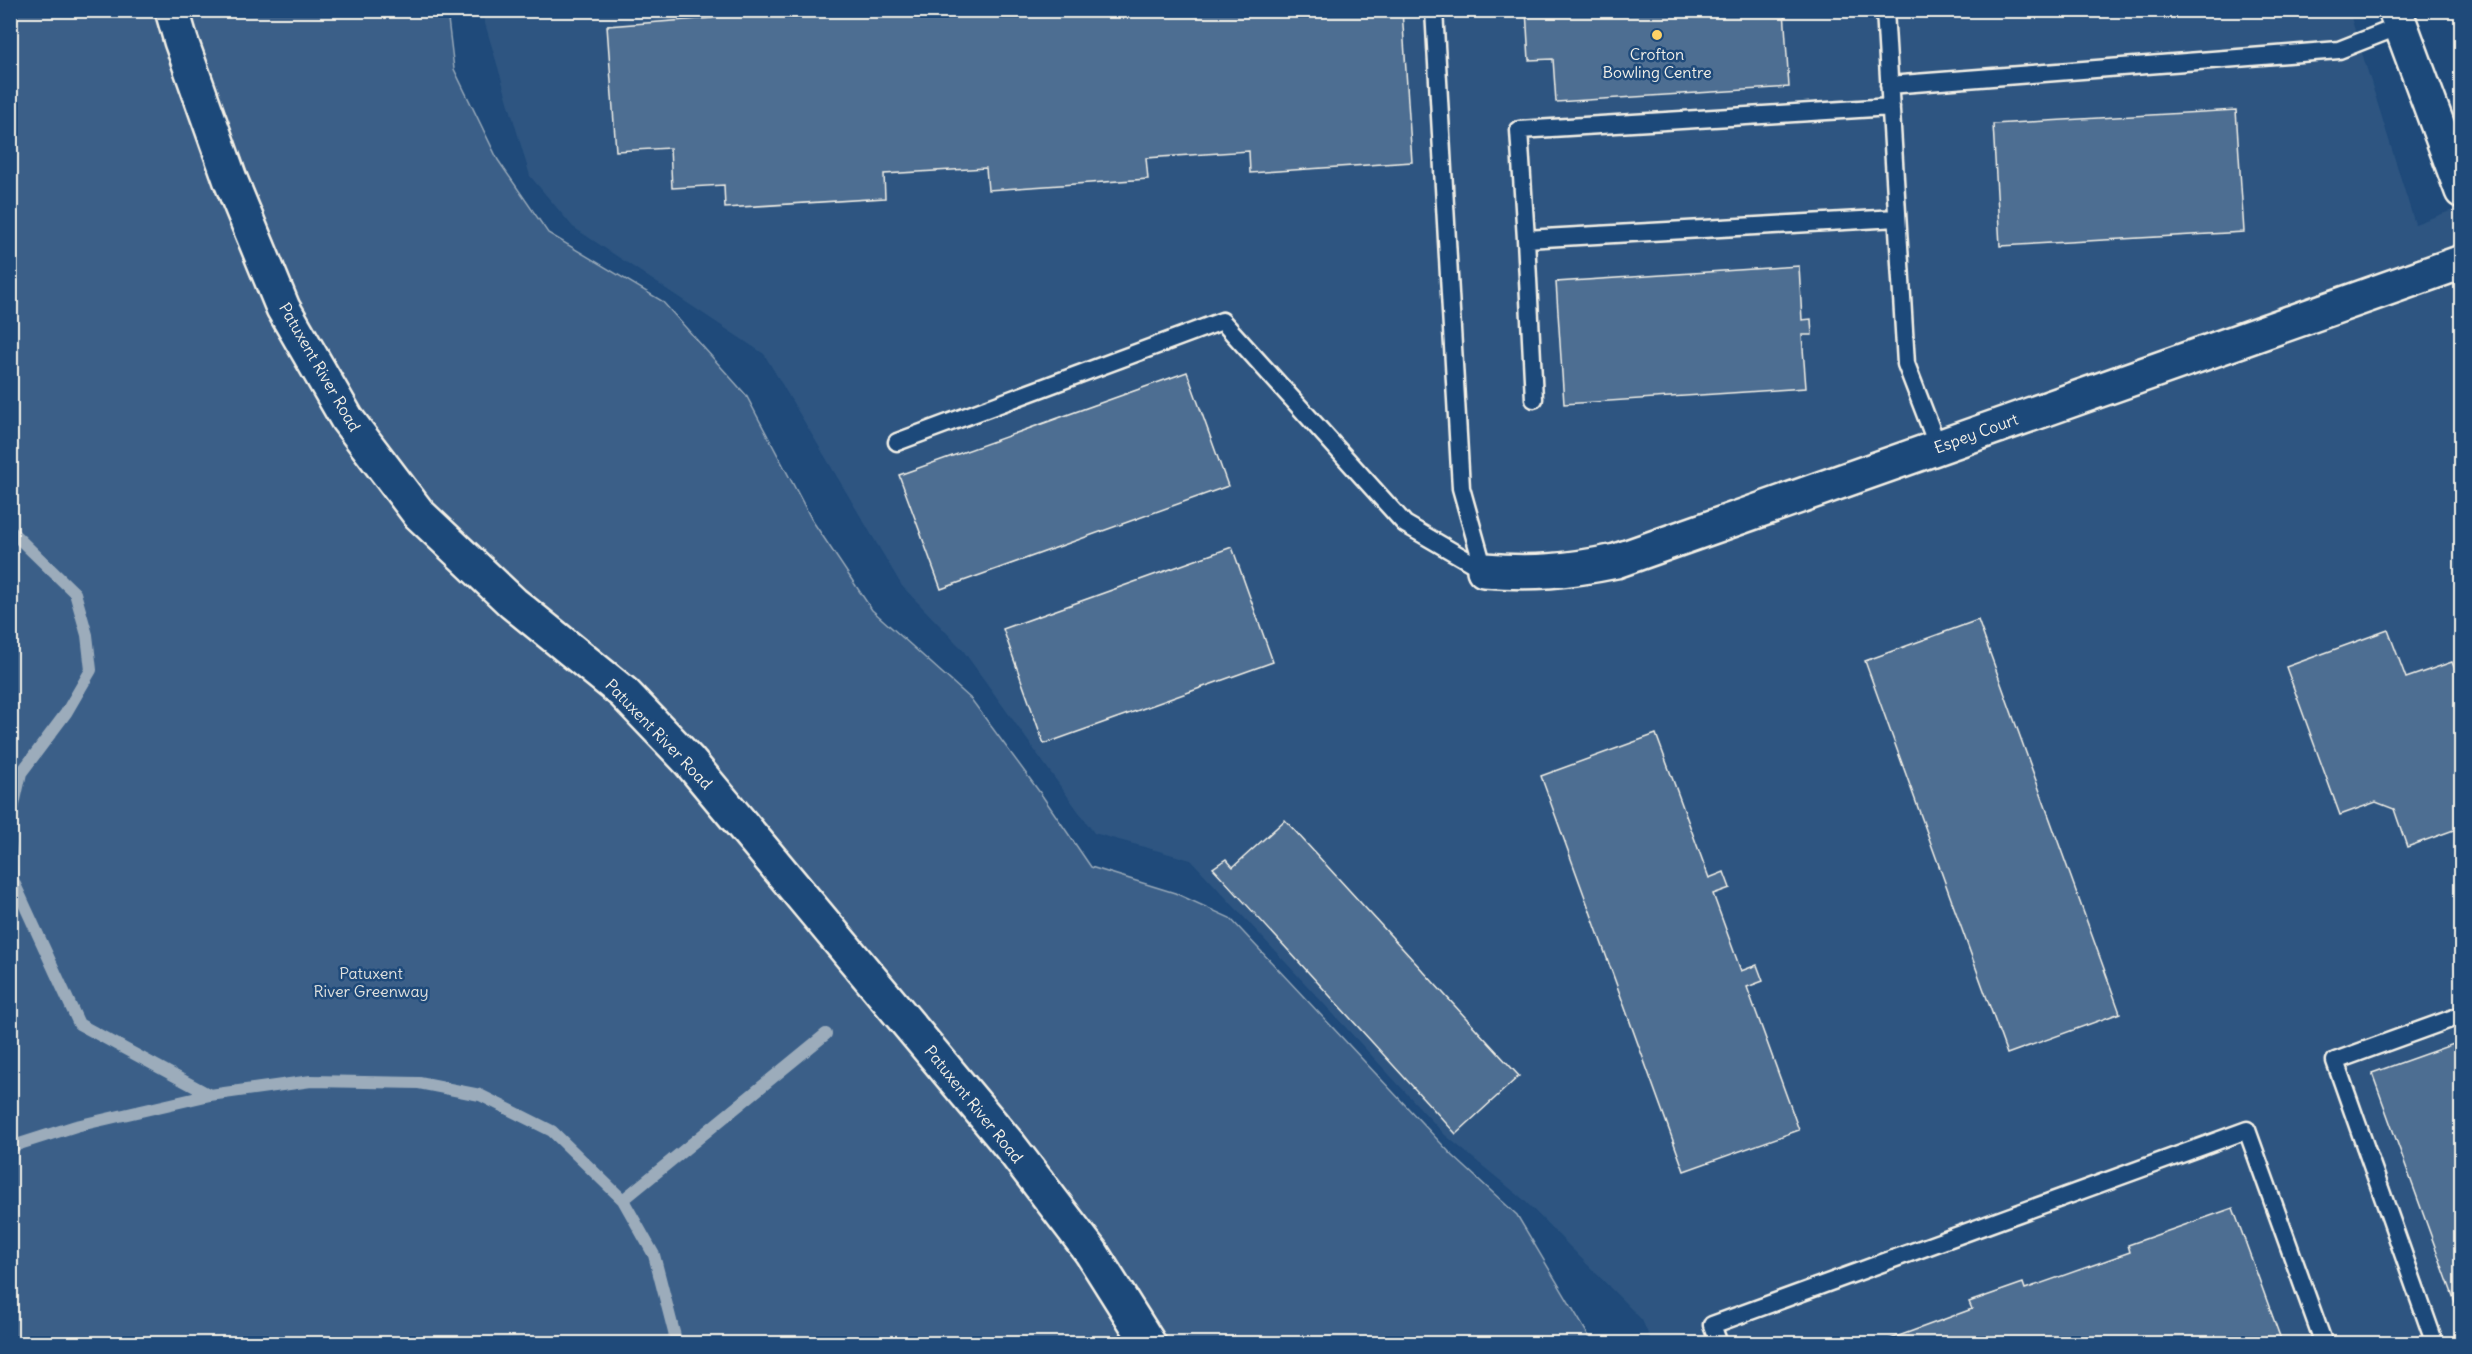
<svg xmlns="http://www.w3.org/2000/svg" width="2472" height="1354" font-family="Delius,sans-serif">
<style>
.built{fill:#2d5581}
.green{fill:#3a5f88;stroke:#97a8b8;stroke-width:1.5}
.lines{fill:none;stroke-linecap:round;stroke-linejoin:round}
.stream{stroke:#9cacbb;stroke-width:12}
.building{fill:#4d6e92;stroke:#f4f1e8;stroke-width:1.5}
.lane-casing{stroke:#f4f1e8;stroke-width:21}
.street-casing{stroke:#f4f1e8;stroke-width:38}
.lane{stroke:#1f4a7a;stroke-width:16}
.street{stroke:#1f4a7a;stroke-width:33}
.poi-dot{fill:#ffd166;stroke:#1f4a7a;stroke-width:2}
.labels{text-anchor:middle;stroke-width:5;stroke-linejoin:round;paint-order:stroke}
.poi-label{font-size:16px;fill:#f4f1e8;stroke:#1f4a7a}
.street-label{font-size:16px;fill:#f4f1e8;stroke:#1f4a7a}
.park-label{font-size:16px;fill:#e1e2de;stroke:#1f4a7a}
</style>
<rect width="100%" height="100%" fill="#1f4a7a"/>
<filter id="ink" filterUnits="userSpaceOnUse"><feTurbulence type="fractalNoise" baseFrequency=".0167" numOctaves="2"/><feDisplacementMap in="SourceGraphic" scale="12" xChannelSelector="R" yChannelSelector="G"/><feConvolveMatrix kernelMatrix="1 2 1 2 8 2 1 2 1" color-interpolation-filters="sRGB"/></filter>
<g filter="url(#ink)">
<!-- built -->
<path class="built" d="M 481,10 L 2349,11 L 2415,224 L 2461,207 L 2461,1343 L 1652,1343 L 1642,1320 L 1524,1200 L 1445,1135 L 1191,860 L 1094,833 L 962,649 L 902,586 L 764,354 L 573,227 L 530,176 Z"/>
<!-- green -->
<path class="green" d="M 10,11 L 447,11 L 454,69 L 498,160 L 548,233 L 662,301 L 746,395 L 812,520 L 872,610 L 971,699 L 1041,794 L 1091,867 L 1175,893 L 1230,918 L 1451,1154 L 1517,1215 L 1593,1343 L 11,1343 Z"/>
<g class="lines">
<!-- stream -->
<path class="stream" d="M 10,530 L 75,593 L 87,635 L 91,670 L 66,713 L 21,773 L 10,823
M 10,847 L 12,878 L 79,1024 L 210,1095
M 10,1147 L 76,1126 L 210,1095 L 311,1081 L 419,1083 L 480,1095 L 552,1131 L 623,1200 L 654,1255 L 677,1344
M 623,1200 L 826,1034"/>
</g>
<!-- building -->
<path class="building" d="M 711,10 L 1402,10 L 1412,162 L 1250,173 L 1249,151 L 1146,158 L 1148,179 L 988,190 L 986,168 L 884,174 L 885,198 L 725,208 L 724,185 L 672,188 L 670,148 L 616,151 L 607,26 L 712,18 Z
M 1526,10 L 1784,10 L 1789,87 L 1556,102 L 1553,59 L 1529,60 Z
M 2236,110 L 2244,232 L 2000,246 L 1993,124 Z
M 1799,266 L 1802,320 L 1811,319 L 1812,335 L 1802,335 L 1806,388 L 1564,404 L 1556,282 Z
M 1187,372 L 1228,486 L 941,589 L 899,475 Z
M 1232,547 L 1273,662 L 1044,744 L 1003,629 Z
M 1978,620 L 2120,1013 L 2007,1054 L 1865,661 Z
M 2388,630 L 2406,678 L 2452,662 L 2462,687 L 2462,827 L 2407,847 L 2394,809 L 2376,802 L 2340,815 L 2286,667 Z
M 1656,734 L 1709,878 L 1724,872 L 1730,888 L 1713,894 L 1741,971 L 1757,965 L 1763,981 L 1747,987 L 1799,1130 L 1684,1171 L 1541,776 Z
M 1285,820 L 1519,1076 L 1456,1134 L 1213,868 L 1226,859 L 1233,867 Z
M 2462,1041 L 2462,1321 L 2372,1073 Z
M 2233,1208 L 2282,1342 L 1877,1344 L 1972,1309 L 1969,1302 L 2023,1283 L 2025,1289 L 2130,1252 L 2128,1245 Z"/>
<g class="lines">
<defs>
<path id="lane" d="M 1434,10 L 1461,488 L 1484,570
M 1885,10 L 1906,364 L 1938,447
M 1889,85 L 2339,50 L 2400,26
M 1526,239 L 1519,130 L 1891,107
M 1534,399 L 1526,239 L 1897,218
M 897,442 L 1222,321 L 1405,524 L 1484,570
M 1719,1344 L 1712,1325 L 2247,1130 L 2324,1344
M 2435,1344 L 2335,1061 L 2462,1015"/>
<path id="street" d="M 172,10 L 181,41 L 230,179 L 283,308 L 347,419 L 419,514 L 513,603 L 624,693 L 689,761 L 1010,1146 L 1091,1252 L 1149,1344
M 2395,10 L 2462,191
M 1484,570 C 1533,574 1568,571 1616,561 L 2462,262"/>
</defs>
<!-- lane casing -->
<use href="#lane" class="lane-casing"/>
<!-- street casing -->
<use href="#street" class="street-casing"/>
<!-- lane -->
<use href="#lane" class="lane"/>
<!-- street -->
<use href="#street" class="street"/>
</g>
</g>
<!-- markers -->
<circle class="poi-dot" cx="1657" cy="35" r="6"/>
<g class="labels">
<!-- poi labels -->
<g class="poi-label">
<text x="1657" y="60">Crofton<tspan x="1657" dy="18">Bowling Centre</tspan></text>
</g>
<!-- street labels -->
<g class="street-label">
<text transform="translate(320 367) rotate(60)" y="6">Patuxent River Road</text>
<text transform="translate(1976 433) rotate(-20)" y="6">Espey Court</text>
<text transform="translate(659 734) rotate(46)" y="6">Patuxent River Road</text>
<text transform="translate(974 1104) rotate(51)" y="6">Patuxent River Road</text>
</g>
<!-- park labels -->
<g class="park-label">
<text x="371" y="979">Patuxent<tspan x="371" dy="18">River Greenway</tspan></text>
</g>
</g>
<!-- margin -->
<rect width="2472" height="1354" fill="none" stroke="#1f4a7a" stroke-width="36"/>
<rect x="18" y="18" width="2436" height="1318" fill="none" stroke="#f4f1e8" stroke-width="2" filter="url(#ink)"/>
</svg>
